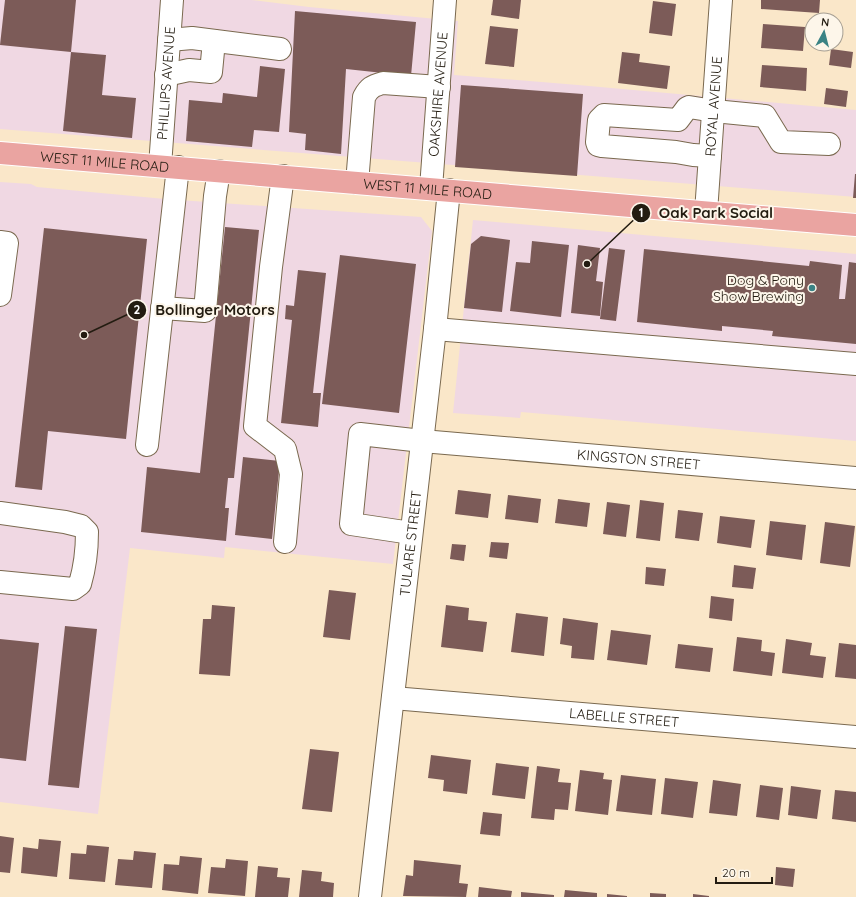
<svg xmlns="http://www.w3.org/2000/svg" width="856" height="897" font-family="Quicksand,sans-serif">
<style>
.commercial{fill:#f0d8e3}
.building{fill:#7c5b58}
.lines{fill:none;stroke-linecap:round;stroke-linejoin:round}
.minor-casing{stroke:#7a694f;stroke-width:24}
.major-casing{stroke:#fff;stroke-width:24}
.minor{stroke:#fff;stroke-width:22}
.major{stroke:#eaa4a1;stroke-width:22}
.poi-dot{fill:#3a8385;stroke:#fdf6ea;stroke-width:1.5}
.labels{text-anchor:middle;stroke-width:4;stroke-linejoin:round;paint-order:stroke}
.street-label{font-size:14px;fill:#231c11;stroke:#fdf6ea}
.poi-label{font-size:14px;fill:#231c11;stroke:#fdf6ea;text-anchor:end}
.leader{fill:none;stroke:#231c11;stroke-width:1.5}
.callout-dot{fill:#231c11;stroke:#fdf6ea;stroke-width:1.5}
.mark-label{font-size:12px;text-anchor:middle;font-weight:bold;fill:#fff}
.callout-label{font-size:15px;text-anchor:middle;font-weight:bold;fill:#231c11;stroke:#fdf6ea;stroke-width:4;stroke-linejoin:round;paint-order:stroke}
</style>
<rect width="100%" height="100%" fill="#fae7c9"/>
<!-- commercial -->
<path class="commercial" d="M 0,0 L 251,0 L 309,7 L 458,21 L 454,75 L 578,85 L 856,110 L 856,197 L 0,129 Z
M 0,182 L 31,184 L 37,187 L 165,199 L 421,217 L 432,231 L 393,564 L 225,547 L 224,558 L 130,548 L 98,814 L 0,802 Z
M 473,220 L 856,254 L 856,441 L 521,412 L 520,418 L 453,413 Z"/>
<!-- building -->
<path class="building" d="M 5,0 L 76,0 L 71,52 L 0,45 Z
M 493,0 L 521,0 L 519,19 L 491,15 Z
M 761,0 L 820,0 L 819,13 L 761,9 Z
M 653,1 L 676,4 L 672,36 L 649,33 Z
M 295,11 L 416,22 L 411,76 L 346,69 L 341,154 L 305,150 L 306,134 L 289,132 Z
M 763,24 L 805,27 L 803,51 L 761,48 Z
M 490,26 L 518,29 L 514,67 L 485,64 Z
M 831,49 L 853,52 L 851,68 L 829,65 Z
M 71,52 L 106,55 L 102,95 L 136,98 L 132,138 L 63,131 Z
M 622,52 L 640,54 L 639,62 L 670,66 L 667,89 L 618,83 Z
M 762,65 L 807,68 L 806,91 L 760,87 Z
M 260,66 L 285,69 L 279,132 L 254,130 L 252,147 L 186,141 L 189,100 L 222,103 L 223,93 L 257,97 Z
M 461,85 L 583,94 L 577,176 L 455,167 Z
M 826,88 L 848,91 L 846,107 L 824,104 Z
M 855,174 L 856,174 L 856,198 L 853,198 Z
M 225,227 L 259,230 L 234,478 L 228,478 L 225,508 L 229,508 L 226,541 L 141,532 L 147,467 L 200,473 Z
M 44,228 L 147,239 L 126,439 L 48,431 L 42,490 L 15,487 Z
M 481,236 L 510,240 L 502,312 L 464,308 L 471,244 Z
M 532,241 L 569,245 L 561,317 L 510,311 L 516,262 L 530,263 Z
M 578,245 L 600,248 L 596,281 L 603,282 L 600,316 L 571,313 Z
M 609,248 L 625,250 L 616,321 L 600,319 Z
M 644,249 L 809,266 L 810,261 L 842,265 L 839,299 L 845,299 L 849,262 L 856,263 L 856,344 L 772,336 L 773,331 L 722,326 L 722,331 L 637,322 Z
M 340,255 L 416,264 L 399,413 L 322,404 Z
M 298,270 L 326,273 L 313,393 L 321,393 L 318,427 L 281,423 L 292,320 L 285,319 L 286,305 L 294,306 Z
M 243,457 L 280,461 L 272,539 L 235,535 Z
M 458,490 L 491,494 L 488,518 L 455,514 Z
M 508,495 L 541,499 L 538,523 L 505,519 Z
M 558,499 L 590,503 L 587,527 L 555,523 Z
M 640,500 L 664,503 L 660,541 L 636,538 Z
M 607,502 L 630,505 L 626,537 L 603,534 Z
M 678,510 L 703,513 L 699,541 L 675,538 Z
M 720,516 L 755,520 L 751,548 L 717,543 Z
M 770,521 L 806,525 L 802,560 L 766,555 Z
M 825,522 L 855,526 L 850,567 L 820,563 Z
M 491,542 L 509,543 L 507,559 L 489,557 Z
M 452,544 L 466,545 L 464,561 L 450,559 Z
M 734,565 L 756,568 L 753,589 L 732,587 Z
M 646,567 L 666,569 L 664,586 L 645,584 Z
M 329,590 L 356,593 L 350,640 L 323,637 Z
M 711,596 L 734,599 L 732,621 L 709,618 Z
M 212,605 L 235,607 L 230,676 L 199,674 L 203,619 L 211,619 Z
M 446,605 L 469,608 L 468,620 L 487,622 L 483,652 L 441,647 Z
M 516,613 L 548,617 L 544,656 L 511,652 Z
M 563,618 L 598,623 L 594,660 L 571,658 L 572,646 L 560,644 Z
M 65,626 L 97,629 L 79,788 L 48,785 Z
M 611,630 L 651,635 L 647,665 L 607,660 Z
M 737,637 L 762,640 L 761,651 L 775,653 L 772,676 L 733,671 Z
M 0,639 L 39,643 L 26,761 L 0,758 Z
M 786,639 L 812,643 L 810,655 L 826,657 L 823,678 L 782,673 Z
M 839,643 L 856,645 L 856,679 L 835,677 Z
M 678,644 L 713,648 L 710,672 L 675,668 Z
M 310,749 L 339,752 L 332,812 L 302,809 Z
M 431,755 L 471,760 L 467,794 L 443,791 L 444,780 L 428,778 Z
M 496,763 L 529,767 L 525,799 L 492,795 Z
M 537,766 L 560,769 L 558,782 L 571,783 L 568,810 L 555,809 L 554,820 L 531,818 Z
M 580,770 L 604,773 L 603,779 L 612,780 L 608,815 L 575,811 Z
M 621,775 L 656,779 L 652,815 L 616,811 Z
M 665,778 L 698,782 L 693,818 L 661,814 Z
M 713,780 L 741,784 L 737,816 L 709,813 Z
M 760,785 L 783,788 L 779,820 L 756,817 Z
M 791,786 L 821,790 L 817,819 L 788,815 Z
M 835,790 L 856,792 L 856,822 L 832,819 Z
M 483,812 L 502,814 L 500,836 L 480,834 Z
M 0,836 L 14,838 L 10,873 L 0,872 Z
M 39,839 L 61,841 L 57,877 L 21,873 L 23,847 L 38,849 Z
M 87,845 L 109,847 L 105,882 L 69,879 L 71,853 L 86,854 Z
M 134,851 L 156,853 L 152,888 L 115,885 L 118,859 L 133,860 Z
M 180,856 L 202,858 L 198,894 L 162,890 L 164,864 L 179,865 Z
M 226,859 L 248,861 L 245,896 L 208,893 L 211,867 L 225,868 Z
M 414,860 L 461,865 L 459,883 L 468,884 L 466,897 L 403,896 L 406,875 L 413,876 Z
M 258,866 L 278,868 L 277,877 L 290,878 L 288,897 L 255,897 Z
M 776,867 L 795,869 L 793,887 L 775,885 Z
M 302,870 L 322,872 L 321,881 L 334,883 L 333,897 L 299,897 Z
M 479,887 L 512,891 L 511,897 L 478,897 Z
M 565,890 L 597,893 L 597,897 L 564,897 Z
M 521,892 L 554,895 L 554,897 L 521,897 Z
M 650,893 L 666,894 L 666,897 L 650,897 Z
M 607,894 L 627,896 L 627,897 L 607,897 Z
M 693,894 L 709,896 L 709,897 L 693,897 Z"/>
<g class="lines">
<defs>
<g id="minor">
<path d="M 169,40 L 192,38 L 280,49"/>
<path d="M 166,75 L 189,70 L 211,72 L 214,41"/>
<path d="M 710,156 L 693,155 L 676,152 L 602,146 L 598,145 L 597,142 L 599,120 L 604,115 L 678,120 L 687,108 L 689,107 L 714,111 L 765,116 L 781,142 L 829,144"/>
<path id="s1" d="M 160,166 L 172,0"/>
<path d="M 283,176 L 271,267 L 255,426 L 285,449 L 291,474 L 285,542"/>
<path d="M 357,183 L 364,97 C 369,88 372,86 383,83 L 439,87"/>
<path id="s2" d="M 431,188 L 445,0"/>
<path id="s3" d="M 706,212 L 721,0"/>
<path d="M 0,242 L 7,243 L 0,295"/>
<path d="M 162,308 L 205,311 L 215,196 L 219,171"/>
<path d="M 435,329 L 856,364"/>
<path d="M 147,445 L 178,167"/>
<path d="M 0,513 L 65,522 L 81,526 L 87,532 C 87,549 85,567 80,584 L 73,589 L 0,582"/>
<path id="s4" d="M 411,533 L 351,524 L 360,434 L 422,441 L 856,478"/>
<path id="s5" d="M 393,698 L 856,737"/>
<path id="s6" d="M 370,897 L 435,329 L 449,190"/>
</g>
<g id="major">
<path id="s7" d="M 0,153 L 856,225"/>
</g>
</defs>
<!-- minor casing -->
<use href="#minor" class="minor-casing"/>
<!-- major casing -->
<use href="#major" class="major-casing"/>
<!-- minor -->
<use href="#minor" class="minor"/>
<!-- major -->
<use href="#major" class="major"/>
</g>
<!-- markers -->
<circle class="poi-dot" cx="812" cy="288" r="4"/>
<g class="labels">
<!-- street labels -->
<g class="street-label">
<text dy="5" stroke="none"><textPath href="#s1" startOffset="83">PHILLIPS AVENUE</textPath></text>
<text dy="5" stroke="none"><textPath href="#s2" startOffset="94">OAKSHIRE AVENUE</textPath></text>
<text dy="5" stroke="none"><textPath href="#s3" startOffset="106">ROYAL AVENUE</textPath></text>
<text dy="5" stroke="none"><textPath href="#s7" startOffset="105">WEST 11 MILE ROAD</textPath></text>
<text dy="5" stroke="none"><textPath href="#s7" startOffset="429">WEST 11 MILE ROAD</textPath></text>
<text dy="5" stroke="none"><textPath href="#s4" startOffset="431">KINGSTON STREET</textPath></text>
<text dy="5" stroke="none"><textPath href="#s6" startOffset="356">TULARE STREET</textPath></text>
<text dy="5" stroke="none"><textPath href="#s5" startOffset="232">LABELLE STREET</textPath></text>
</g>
<!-- poi labels -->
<g class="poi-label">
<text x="804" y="285">Dog &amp; Pony<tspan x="804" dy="16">Show Brewing</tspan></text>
</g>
</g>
<!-- callouts -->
<path class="leader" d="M587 264L641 213M84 335L137 310"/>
<g class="callout-dot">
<circle cx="587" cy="264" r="4"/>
<circle cx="84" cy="335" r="4"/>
<circle cx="641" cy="213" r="10"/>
<circle cx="137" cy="310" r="10"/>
</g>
<g class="mark-label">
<text x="641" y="217">1</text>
<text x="137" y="314">2</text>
</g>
<g class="callout-label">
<text x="716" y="218">Oak Park Social</text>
<text x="215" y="315">Bollinger Motors</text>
</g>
<!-- north arrow -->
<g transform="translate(824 32) rotate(7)"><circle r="19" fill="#fdf6ea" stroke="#a69f93"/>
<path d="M0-3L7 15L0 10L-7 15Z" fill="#3a8385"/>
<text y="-6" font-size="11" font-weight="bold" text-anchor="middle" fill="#231c11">N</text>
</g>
<!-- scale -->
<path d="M716 877v6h56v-6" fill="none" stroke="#231c11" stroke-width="2"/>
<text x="722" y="877" font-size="12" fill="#231c11" stroke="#fdf6ea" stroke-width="3" paint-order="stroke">20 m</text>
</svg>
